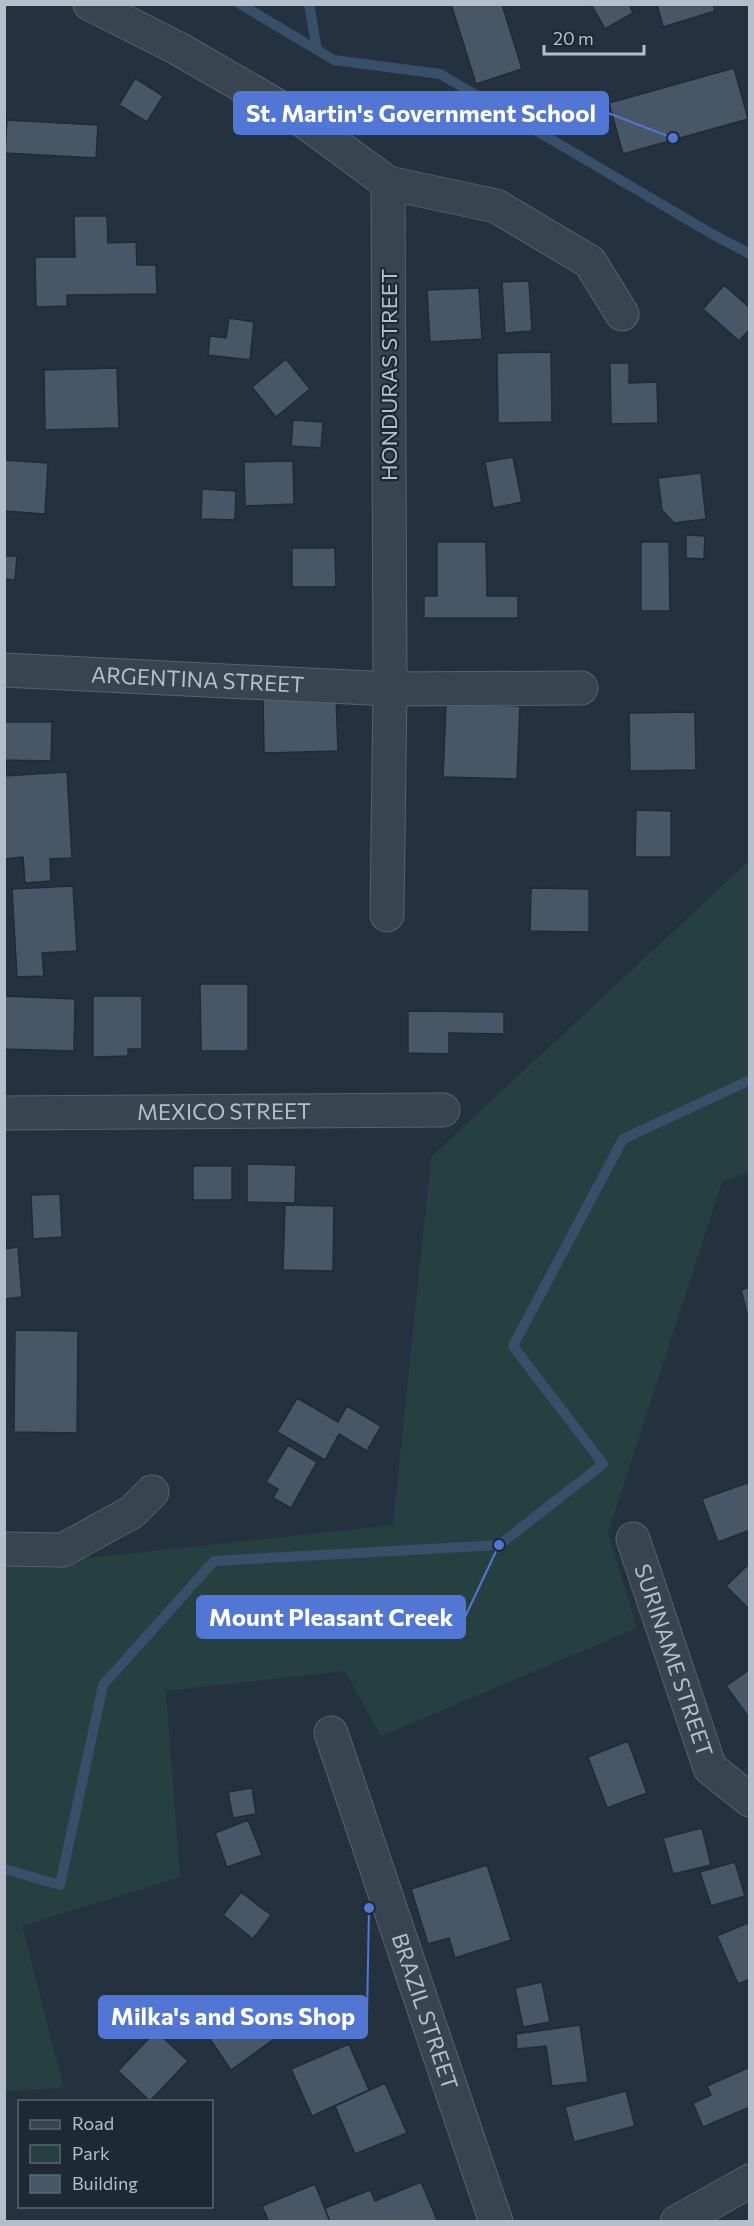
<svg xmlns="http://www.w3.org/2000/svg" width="754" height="2226" font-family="Commissioner,sans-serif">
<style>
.green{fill:#264041}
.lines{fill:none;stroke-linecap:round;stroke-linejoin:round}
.stream{stroke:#374f68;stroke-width:10}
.building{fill:#485767;stroke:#1f2b37;stroke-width:1.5}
.minor-casing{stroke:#56626e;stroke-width:35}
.minor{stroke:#384450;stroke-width:33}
.labels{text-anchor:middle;stroke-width:4.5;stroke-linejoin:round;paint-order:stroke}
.street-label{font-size:22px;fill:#b5bfcb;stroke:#1d2935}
.leader{fill:none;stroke:#5276d3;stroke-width:2}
.callout-dot{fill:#5276d3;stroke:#1d2935;stroke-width:2}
.callout{fill:#5276d3;stroke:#5276d3;stroke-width:2}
.callout-label{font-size:24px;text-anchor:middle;font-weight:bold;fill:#fff}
</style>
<rect width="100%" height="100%" fill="#243240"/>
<!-- green -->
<path class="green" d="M 749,861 L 749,1172 L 722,1182 L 608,1533 L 637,1628 L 381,1736 L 345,1671 L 166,1691 L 180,1877 L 22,1926 L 64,2088 L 5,2091 L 4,1567 L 393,1525 L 431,1157 Z"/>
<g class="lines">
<!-- stream -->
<path class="stream" d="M 240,4 L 334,60 L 440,74 L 712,234 L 750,254
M 309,4 L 317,50
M 4,1869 L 60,1885 L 103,1685 L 214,1561 L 499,1545 L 603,1464 L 513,1346 L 623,1139 L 750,1080"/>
</g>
<!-- building -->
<path class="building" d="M 451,4 L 502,4 L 522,69 L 476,84 Z
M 591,4 L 629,4 L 633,13 L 605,29 Z
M 657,4 L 713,4 L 715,11 L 663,27 Z
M 734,68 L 748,119 L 623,154 L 609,103 Z
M 135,78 L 163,96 L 147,122 L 119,105 Z
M 7,120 L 98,125 L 96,158 L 5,153 Z
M 74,216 L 107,216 L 108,243 L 136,242 L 137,265 L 156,265 L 157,294 L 67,295 L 67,306 L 36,307 L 35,257 L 75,257 Z
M 529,281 L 532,331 L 505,333 L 502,282 Z
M 724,285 L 750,308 L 750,329 L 739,341 L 703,309 Z
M 479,288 L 482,339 L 430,342 L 427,290 Z
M 229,318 L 254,322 L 250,360 L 208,355 L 210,336 L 226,338 Z
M 551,352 L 552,422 L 498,423 L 497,353 Z
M 286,359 L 310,389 L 276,417 L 252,387 Z
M 610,363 L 629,363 L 629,383 L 657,382 L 658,423 L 611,424 Z
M 117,368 L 119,428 L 45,430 L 44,370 Z
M 293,420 L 323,422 L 321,448 L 291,446 Z
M 513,457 L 522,502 L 493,508 L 485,462 Z
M 4,460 L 48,463 L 45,514 L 4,511 Z
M 293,461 L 294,504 L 245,506 L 244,462 Z
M 701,473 L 706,519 L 674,523 L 662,510 L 658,478 Z
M 202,489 L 236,491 L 235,520 L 201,519 Z
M 686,535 L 705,536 L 704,559 L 686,558 Z
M 437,542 L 486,542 L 487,596 L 518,596 L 518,618 L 424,618 L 424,596 L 437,596 Z
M 641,542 L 669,542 L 670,611 L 641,611 Z
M 292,548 L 335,548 L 336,587 L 292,587 Z
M 4,556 L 17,556 L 15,580 L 4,579 Z
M 336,697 L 338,751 L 264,753 L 263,698 Z
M 446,703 L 520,706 L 517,779 L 443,777 Z
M 695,712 L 696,770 L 630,771 L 629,713 Z
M 4,722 L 52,722 L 51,761 L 4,760 Z
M 67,772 L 72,858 L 50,859 L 51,881 L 25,883 L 23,857 L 4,859 L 4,776 Z
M 636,810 L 671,811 L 671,857 L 635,857 Z
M 73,886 L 77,951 L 42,953 L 44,976 L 17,977 L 12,889 Z
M 531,888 L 589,889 L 589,932 L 530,931 Z
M 200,984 L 248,984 L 248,1051 L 201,1051 Z
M 4,996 L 75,999 L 74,1051 L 4,1049 Z
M 93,996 L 142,996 L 142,1049 L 128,1049 L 128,1056 L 93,1057 Z
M 408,1011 L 504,1012 L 504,1034 L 449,1033 L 449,1054 L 408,1053 Z
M 247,1164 L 296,1165 L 295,1203 L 247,1202 Z
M 193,1166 L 232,1166 L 232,1200 L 193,1200 Z
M 60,1194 L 62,1237 L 33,1239 L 31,1195 Z
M 285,1205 L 334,1206 L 333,1271 L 283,1270 Z
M 18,1247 L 22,1297 L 4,1299 L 4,1249 Z
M 750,1287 L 750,1312 L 747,1313 L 741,1290 Z
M 15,1330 L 78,1331 L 77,1433 L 14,1432 Z
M 297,1398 L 338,1422 L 347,1406 L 381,1426 L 367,1451 L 339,1434 L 325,1460 L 277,1432 Z
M 288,1445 L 317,1462 L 291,1508 L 273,1498 L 278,1489 L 266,1482 Z
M 750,1482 L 750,1530 L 718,1542 L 702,1499 Z
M 750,1563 L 750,1610 L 726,1586 Z
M 749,1670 L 750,1671 L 750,1719 L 726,1686 Z
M 628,1741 L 647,1793 L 607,1808 L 588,1757 Z
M 252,1788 L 256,1814 L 233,1818 L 228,1792 Z
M 248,1820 L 262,1855 L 227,1867 L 215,1833 Z
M 702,1828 L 711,1865 L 673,1874 L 663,1838 Z
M 735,1862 L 745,1896 L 711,1906 L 700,1872 Z
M 487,1865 L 511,1940 L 455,1958 L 449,1938 L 428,1944 L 411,1889 Z
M 241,1892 L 271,1915 L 253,1939 L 223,1915 Z
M 750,1922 L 750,1979 L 738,1984 L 717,1936 Z
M 542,1982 L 550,2022 L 523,2027 L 515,1988 Z
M 250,1997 L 277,2037 L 231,2070 L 203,2029 Z
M 580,2025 L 588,2082 L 552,2086 L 546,2046 L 517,2049 L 516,2034 Z
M 156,2031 L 188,2061 L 150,2101 L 118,2071 Z
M 349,2044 L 369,2090 L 312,2116 L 291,2069 Z
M 750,2067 L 750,2107 L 703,2127 L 693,2103 L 711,2095 L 707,2086 Z
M 385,2083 L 407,2133 L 355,2154 L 335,2106 Z
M 626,2091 L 635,2126 L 574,2142 L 565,2107 Z
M 421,2182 L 438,2222 L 330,2222 L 325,2208 L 370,2190 L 375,2201 Z
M 315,2184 L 330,2222 L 269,2222 L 262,2206 Z"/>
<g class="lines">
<defs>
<g id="minor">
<path d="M 90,4 L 179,49 L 305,122 L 388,183 L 496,206 L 590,262 L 622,314"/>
<path id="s1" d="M 4,670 L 390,689 L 581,688"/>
<path d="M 387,915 L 390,689 L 388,183"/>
<path id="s2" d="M 4,1113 L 443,1110"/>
<path id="s3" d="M 633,1539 L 710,1768 L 750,1800"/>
<path d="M 4,1549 L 63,1550 L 132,1512 L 152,1492"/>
<path id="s4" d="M 331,1733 L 496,2222"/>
<path d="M 677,2222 L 750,2181"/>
</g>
</defs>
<!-- minor casing -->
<use href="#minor" class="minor-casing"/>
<!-- minor -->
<use href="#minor" class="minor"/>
</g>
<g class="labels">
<!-- street labels -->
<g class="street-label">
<text transform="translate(389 375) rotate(-90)" y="8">HONDURAS STREET</text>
<text dy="8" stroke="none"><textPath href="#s1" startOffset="194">ARGENTINA STREET</textPath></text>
<text dy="8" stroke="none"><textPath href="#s2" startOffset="220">MEXICO STREET</textPath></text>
<text dy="8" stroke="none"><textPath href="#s3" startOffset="128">SURINAME STREET</textPath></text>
<text dy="8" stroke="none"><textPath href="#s4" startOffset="294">BRAZIL STREET</textPath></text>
</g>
</g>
<!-- callouts -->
<path class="leader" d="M673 138L608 113M499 1545L465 1617M369 1908L367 2017"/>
<g class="callout-dot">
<circle cx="673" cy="138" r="6"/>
<circle cx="499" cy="1545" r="6"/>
<circle cx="369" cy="1908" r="6"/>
</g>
<g class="callout">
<rect x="234" y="92" width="374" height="42" rx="6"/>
<rect x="197" y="1596" width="268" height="42" rx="6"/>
<rect x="99" y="1996" width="268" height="42" rx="6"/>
</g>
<g class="callout-label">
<text x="421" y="122">St. Martin's Government School</text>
<text x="331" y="1626">Mount Pleasant Creek</text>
<text x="233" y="2025">Milka's and Sons Shop</text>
</g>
<!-- border -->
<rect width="754" height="2226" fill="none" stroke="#b5bfcb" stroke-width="12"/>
<!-- legend -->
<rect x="18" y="2100" width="195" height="108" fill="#1d2935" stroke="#5a6571" stroke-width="1.5"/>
<rect x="30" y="2120" width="30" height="9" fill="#384450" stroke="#5a6571" stroke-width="1.5"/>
<text x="72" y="2130" font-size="18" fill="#b5bfcb">Road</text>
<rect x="30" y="2145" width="30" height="18" fill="#264041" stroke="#5a6571" stroke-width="1.5"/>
<text x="72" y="2160" font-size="18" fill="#b5bfcb">Park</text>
<rect x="30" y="2175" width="30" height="18" fill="#485767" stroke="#5a6571" stroke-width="1.5"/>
<text x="72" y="2190" font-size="18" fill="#b5bfcb">Building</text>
<!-- scale -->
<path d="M544 45v9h100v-9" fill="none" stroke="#b5bfcb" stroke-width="3"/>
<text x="553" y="45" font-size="18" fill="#b5bfcb" stroke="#1d2935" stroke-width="4.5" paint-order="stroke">20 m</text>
</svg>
